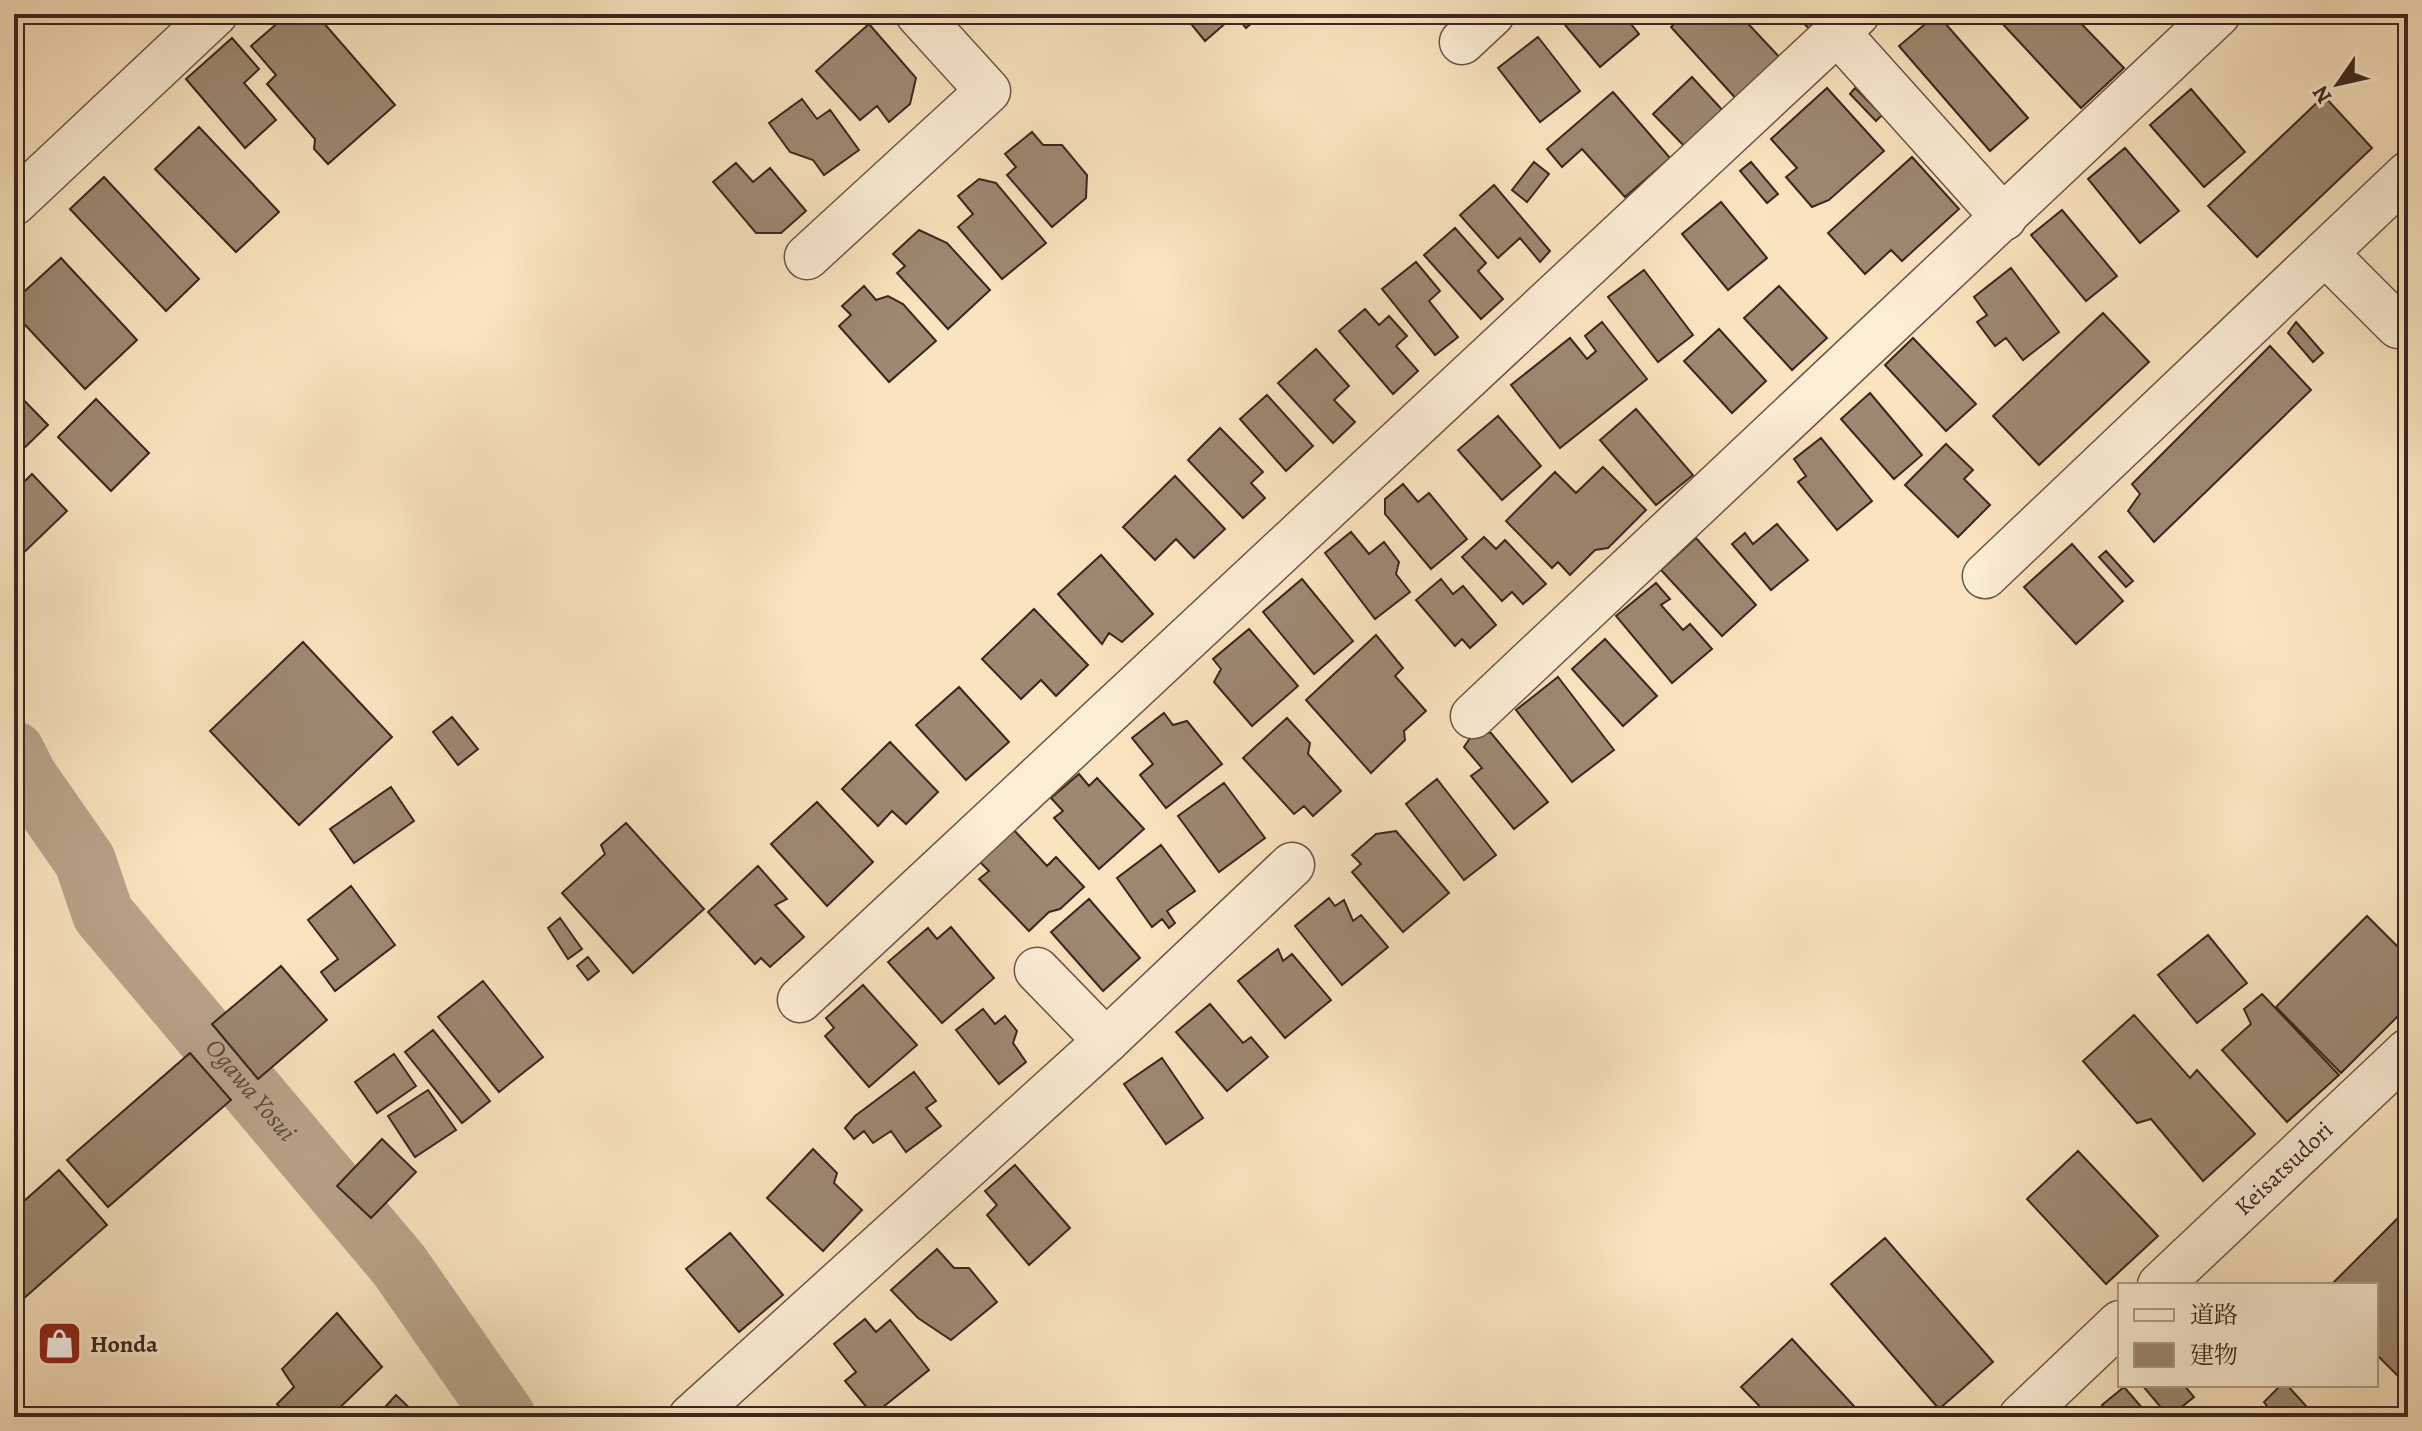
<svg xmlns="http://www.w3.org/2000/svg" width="2422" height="1431" font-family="Alegreya,'Noto Serif JP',serif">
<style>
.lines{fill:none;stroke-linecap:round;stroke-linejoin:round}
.canal{stroke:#b9a389;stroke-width:62}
.building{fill:#9e8872;stroke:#3b261f;stroke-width:2}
.minor-casing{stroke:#6b5547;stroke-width:47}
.minor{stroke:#fcedd5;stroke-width:44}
.labels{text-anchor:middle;stroke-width:7;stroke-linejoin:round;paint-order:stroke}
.street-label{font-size:24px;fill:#3b261f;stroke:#fcedd5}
.poi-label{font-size:24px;font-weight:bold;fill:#3b261f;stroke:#fcedd5;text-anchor:start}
.water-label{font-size:26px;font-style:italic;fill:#614c3f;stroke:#fcedd5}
</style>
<rect width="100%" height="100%" fill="#fae3bf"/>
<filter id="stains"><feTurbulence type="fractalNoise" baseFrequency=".0025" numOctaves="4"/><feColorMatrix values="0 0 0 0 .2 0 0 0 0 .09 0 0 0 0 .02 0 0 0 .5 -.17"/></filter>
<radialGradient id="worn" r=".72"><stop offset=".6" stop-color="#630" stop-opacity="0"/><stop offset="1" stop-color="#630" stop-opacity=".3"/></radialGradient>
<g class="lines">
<!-- canal -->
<path class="canal" id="s1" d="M 14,752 L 26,776 L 85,861 L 103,914 L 399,1265 L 505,1417"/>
</g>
<!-- building -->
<path class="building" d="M 288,14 L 316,14 L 395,105 L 328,164 L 314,149 L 315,139 L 267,84 L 276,75 L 251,46 Z
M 1183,14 L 1262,14 L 1246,28 L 1235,15 L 1205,41 Z
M 1567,14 L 1623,14 L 1639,34 L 1600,67 L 1561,20 Z
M 1685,14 L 1739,14 L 1784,62 L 1739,102 L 1671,27 Z
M 1795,14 L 1811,14 L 1821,26 L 1813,33 Z
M 1937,14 L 2028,118 L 1990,151 L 1899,46 Z
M 2005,14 L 2072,14 L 2124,68 L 2081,108 L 1999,20 Z
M 869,24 L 916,78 L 910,104 L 889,122 L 877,106 L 860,120 L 816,71 Z
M 1538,37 L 1580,91 L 1540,122 L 1498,68 Z
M 232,38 L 259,69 L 244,83 L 276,120 L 245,148 L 186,79 Z
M 1692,77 L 1726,114 L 1689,151 L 1653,114 Z
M 1827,88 L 1884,151 L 1829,200 L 1812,207 L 1786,177 L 1797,168 L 1771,139 Z
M 1855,88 L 1882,115 L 1876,121 L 1850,94 Z
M 2191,89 L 2245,152 L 2204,187 L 2150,125 Z
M 1613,92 L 1670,158 L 1625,197 L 1582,149 L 1562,167 L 1547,149 Z
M 2324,96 L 2372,148 L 2257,257 L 2208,206 Z
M 802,99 L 817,119 L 830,110 L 859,150 L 824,175 L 813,160 L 790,152 L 769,123 Z
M 199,127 L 279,212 L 236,252 L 155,169 Z
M 1032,132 L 1043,145 L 1062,145 L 1087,175 L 1086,198 L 1052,227 L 1007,175 L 1016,167 L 1005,154 Z
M 2125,148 L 2179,211 L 2140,243 L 2088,179 Z
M 1912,157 L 1959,209 L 1902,261 L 1891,250 L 1865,274 L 1828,233 Z
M 1534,162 L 1549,174 L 1527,202 L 1512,190 Z
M 1751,162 L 1778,194 L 1767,203 L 1740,171 Z
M 736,163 L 753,182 L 770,168 L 806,211 L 781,233 L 756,233 L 713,182 Z
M 104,177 L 199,279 L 166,311 L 70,209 Z
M 979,179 L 996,183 L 1046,243 L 1002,279 L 958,227 L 973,214 L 958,196 Z
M 1494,185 L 1550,251 L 1540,262 L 1520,238 L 1498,258 L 1460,215 Z
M 1721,202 L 1767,258 L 1728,290 L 1682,234 Z
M 2062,210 L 2117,276 L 2086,301 L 2031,235 Z
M 1455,228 L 1486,263 L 1478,271 L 1503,299 L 1481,319 L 1424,255 Z
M 919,230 L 947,243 L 990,290 L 948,329 L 897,273 L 905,266 L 893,254 Z
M 61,258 L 137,340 L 85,389 L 14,313 L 14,301 Z
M 1416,262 L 1440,291 L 1429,301 L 1458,337 L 1435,355 L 1382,289 Z
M 2011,268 L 2059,332 L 2023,360 L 2006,338 L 1995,346 L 1977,322 L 1987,315 L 1974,297 Z
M 1644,270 L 1693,335 L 1658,362 L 1608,297 Z
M 864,286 L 876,300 L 888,296 L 903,304 L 936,341 L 889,382 L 839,326 L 851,315 L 842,306 Z
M 1779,286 L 1827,338 L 1792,370 L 1744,318 Z
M 1365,309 L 1379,325 L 1389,316 L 1407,336 L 1396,346 L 1418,371 L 1393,394 L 1339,331 Z
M 2103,313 L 2149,362 L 2039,465 L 1993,416 Z
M 1602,322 L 1647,379 L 1560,448 L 1511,385 L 1570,338 L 1587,359 L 1596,351 L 1585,336 Z
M 2296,322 L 2323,353 L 2313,362 L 2288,333 Z
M 1719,329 L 1766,381 L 1732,413 L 1684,361 Z
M 1913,338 L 1976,404 L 1946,431 L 1885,365 Z
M 2270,346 L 2311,390 L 2154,542 L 2128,511 L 2140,494 L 2132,484 Z
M 1316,349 L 1349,386 L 1334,400 L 1355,422 L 1333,443 L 1278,383 Z
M 14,390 L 48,425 L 14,458 Z
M 1870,393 L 1922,455 L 1894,479 L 1841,419 Z
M 1267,395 L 1313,446 L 1286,471 L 1240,419 Z
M 96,399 L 149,453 L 111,491 L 58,437 Z
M 1636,409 L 1693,475 L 1656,505 L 1600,440 Z
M 1498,416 L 1541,466 L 1502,500 L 1458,450 Z
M 1220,428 L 1263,472 L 1251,483 L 1265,498 L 1243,518 L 1188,460 Z
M 1821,438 L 1872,501 L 1837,530 L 1798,482 L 1806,476 L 1794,459 Z
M 1946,444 L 1973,470 L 1964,479 L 1990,505 L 1958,537 L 1905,485 Z
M 1603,467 L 1646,510 L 1608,548 L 1595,550 L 1570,575 L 1558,562 L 1552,568 L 1506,521 L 1555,472 L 1576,493 Z
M 32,474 L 67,511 L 14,562 L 14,492 Z
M 1175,476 L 1225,529 L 1194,558 L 1176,539 L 1155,560 L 1123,527 Z
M 1403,484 L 1418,502 L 1429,493 L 1467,539 L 1431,569 L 1385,514 L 1385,499 Z
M 1777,524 L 1808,560 L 1771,590 L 1732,544 L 1745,533 L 1753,544 Z
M 1351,532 L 1369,554 L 1384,542 L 1399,562 L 1396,574 L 1410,592 L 1375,619 L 1325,553 Z
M 1484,537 L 1496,549 L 1505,540 L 1546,584 L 1523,604 L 1512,592 L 1502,601 L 1462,557 Z
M 1696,538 L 1756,605 L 1722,636 L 1661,570 Z
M 2072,544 L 2123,601 L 2076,644 L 2024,587 Z
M 2106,551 L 2133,581 L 2126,587 L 2099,557 Z
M 1101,555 L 1153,614 L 1122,642 L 1109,633 L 1102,644 L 1058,594 Z
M 1302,579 L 1353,641 L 1314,674 L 1263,612 Z
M 1441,579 L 1453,594 L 1463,586 L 1496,625 L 1470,648 L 1462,639 L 1455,646 L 1416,600 Z
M 1656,583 L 1670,599 L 1661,605 L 1683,630 L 1690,624 L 1712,649 L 1672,683 L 1616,616 Z
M 1034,609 L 1088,665 L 1056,696 L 1041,680 L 1021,699 L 982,659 Z
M 1249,629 L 1298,686 L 1252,726 L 1214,682 L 1221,669 L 1213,659 Z
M 1376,635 L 1403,668 L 1395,676 L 1426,711 L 1404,731 L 1405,740 L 1371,773 L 1306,700 Z
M 1605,639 L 1657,696 L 1623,726 L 1572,669 Z
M 303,642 L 392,737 L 299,825 L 210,731 Z
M 1558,677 L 1614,750 L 1572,782 L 1516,710 Z
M 959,687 L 1009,742 L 966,780 L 916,725 Z
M 1164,713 L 1173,725 L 1187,721 L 1222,764 L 1166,808 L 1140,775 L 1153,764 L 1132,738 Z
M 452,717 L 478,749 L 458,765 L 433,732 Z
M 1287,718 L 1310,743 L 1308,754 L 1341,791 L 1313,816 L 1304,806 L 1294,814 L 1243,758 Z
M 1475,731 L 1491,733 L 1548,802 L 1514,829 L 1471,776 L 1482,768 L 1464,747 Z
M 890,742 L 938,792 L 906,824 L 892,811 L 878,826 L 842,789 Z
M 1079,774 L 1089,786 L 1097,778 L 1144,829 L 1099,869 L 1054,818 L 1063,811 L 1051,798 Z
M 1437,779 L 1496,855 L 1464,880 L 1406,804 Z
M 1224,783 L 1265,838 L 1219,872 L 1178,816 Z
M 391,787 L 414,821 L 354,863 L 330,829 Z
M 817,802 L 873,862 L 827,906 L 771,844 Z
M 626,823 L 704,909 L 633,973 L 562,893 L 605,854 L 601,845 Z
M 1013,829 L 1047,866 L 1056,857 L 1084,887 L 1060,909 L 1049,912 L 1029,931 L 979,879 L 989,871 L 979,861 Z
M 1396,831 L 1449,893 L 1403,932 L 1352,872 L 1361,864 L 1352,855 L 1376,834 Z
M 1161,845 L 1195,891 L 1167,911 L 1175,923 L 1169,928 L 1162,919 L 1152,927 L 1117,878 Z
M 758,866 L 787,899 L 775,905 L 804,937 L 770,967 L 761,958 L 755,964 L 708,912 Z
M 2408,870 L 2408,891 L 2398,880 Z
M 351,886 L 395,945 L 335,991 L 321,972 L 338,959 L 308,920 Z
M 1329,898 L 1335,906 L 1344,900 L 1353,921 L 1361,915 L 1388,947 L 1342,985 L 1295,926 Z
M 1089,899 L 1140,958 L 1103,991 L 1051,932 Z
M 2367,916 L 2408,957 L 2408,1006 L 2341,1073 L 2276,1007 Z
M 560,918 L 582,949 L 568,959 L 548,928 Z
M 951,927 L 994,978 L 942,1023 L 888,962 L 928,928 L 937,939 Z
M 2208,935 L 2247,983 L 2197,1023 L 2158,975 Z
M 1278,949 L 1283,961 L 1292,954 L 1331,1000 L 1285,1038 L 1238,981 Z
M 588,957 L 599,971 L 588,980 L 577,966 Z
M 281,966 L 327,1020 L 258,1079 L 212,1024 Z
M 483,981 L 543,1057 L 499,1092 L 438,1017 Z
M 863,985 L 917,1045 L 869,1087 L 825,1036 L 834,1028 L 826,1018 Z
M 2262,994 L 2339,1075 L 2287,1122 L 2222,1050 L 2251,1024 L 2244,1009 Z
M 1210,1004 L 1243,1043 L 1251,1037 L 1268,1057 L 1227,1091 L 1176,1032 Z
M 983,1009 L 995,1024 L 1005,1016 L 1017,1031 L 1013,1043 L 1026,1062 L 999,1084 L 956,1030 Z
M 2134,1015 L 2190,1078 L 2197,1070 L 2255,1134 L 2203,1181 L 2151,1119 L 2137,1123 L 2083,1061 Z
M 433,1030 L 490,1101 L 462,1123 L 405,1052 Z
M 190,1053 L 231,1100 L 108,1207 L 67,1160 Z
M 394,1054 L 416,1086 L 377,1113 L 355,1082 Z
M 1162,1058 L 1203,1118 L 1166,1144 L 1124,1084 Z
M 914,1072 L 936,1101 L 926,1108 L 941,1126 L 906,1152 L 891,1131 L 873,1143 L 864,1131 L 854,1139 L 845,1128 L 855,1116 Z
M 428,1090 L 456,1130 L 415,1157 L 388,1116 Z
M 14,1136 L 23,1146 L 14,1154 Z
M 382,1139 L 416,1172 L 371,1218 L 337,1186 Z
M 813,1149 L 837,1173 L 834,1183 L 862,1210 L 823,1251 L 767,1198 Z
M 2078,1151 L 2158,1236 L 2106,1284 L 2027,1199 Z
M 1015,1165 L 1070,1228 L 1029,1265 L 987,1215 L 997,1205 L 985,1191 Z
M 59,1170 L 107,1225 L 14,1307 L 14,1210 Z
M 2408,1208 L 2408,1386 L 2376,1354 L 2376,1285 L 2331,1285 Z
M 730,1233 L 783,1295 L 739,1332 L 686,1269 Z
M 1885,1238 L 1993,1362 L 1939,1409 L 1831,1284 Z
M 937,1249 L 954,1268 L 969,1268 L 997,1302 L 951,1340 L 918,1318 L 891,1290 Z
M 337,1313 L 382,1367 L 330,1417 L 288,1417 L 277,1404 L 294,1387 L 282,1369 Z
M 865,1319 L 876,1332 L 890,1320 L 929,1370 L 873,1415 L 845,1381 L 856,1372 L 834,1344 Z
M 1792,1339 L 1864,1417 L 1770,1417 L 1741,1387 Z
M 2142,1385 L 2184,1385 L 2194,1397 L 2169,1417 Z
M 2281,1385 L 2287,1385 L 2316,1417 L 2275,1417 L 2264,1402 Z
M 2124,1387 L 2150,1417 L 2113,1417 L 2102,1405 Z
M 396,1395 L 419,1417 L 376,1417 Z"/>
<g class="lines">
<defs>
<g id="minor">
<path d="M 1837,32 L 2004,218"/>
<path d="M 1462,42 L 1492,14"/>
<path d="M 14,203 L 215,14"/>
<path d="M 2325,253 L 2398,326"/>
<path d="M 807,257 L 988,91 L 918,14"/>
<path d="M 1985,576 L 2408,174"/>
<path d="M 1473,716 L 2218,14"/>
<path d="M 1037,970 L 1106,1041"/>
<path d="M 800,1000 L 1857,14"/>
<path id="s2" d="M 2160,1285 L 2408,1051"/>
<path d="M 691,1417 L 1106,1041 L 1292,865"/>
<path d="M 2021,1417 L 2120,1323"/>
</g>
</defs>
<!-- minor casing -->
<use href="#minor" class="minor-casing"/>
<!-- minor -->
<use href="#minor" class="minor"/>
</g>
<!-- icons -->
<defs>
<symbol id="shop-square" viewBox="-11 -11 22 22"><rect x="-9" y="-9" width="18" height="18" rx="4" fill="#8f2418" stroke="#fcedd5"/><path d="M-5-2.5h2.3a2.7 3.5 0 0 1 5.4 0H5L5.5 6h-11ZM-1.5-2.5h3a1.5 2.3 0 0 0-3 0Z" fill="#fff"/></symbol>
</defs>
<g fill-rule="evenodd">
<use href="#shop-square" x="34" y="1318" width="51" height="51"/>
</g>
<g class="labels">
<!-- street labels -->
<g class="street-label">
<text dy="8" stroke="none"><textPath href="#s2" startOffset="170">Keisatsudori</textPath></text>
</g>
<!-- poi labels -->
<g class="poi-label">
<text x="90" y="1352">Honda</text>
</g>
<!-- water labels -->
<g class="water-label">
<text dy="9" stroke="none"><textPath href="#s1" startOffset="416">Ogawa Yosui</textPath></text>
</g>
</g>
<!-- margin -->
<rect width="2422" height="1431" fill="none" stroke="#fae3bf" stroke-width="48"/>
<rect x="16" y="16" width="2390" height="1399" fill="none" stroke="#3b261f" stroke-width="4"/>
<rect x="24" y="24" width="2374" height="1383" fill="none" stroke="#3b261f" stroke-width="2"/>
<!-- legend -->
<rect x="2118" y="1283" width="260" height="104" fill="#fcedd5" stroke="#af9d8c" stroke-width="2"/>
<rect x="2134" y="1309" width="40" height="12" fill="#fcedd5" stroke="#af9d8c" stroke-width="2"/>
<text x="2190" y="1323" font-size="24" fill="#3b261f">道路</text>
<rect x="2134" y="1343" width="40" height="24" fill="#9e8872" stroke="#af9d8c" stroke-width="2"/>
<text x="2190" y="1363" font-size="24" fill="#3b261f">建物</text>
<!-- north arrow -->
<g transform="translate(2338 84) rotate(236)" stroke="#fcedd5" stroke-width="6" paint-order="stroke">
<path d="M0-6L14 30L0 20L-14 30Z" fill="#3b261f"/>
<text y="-12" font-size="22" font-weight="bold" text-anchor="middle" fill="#3b261f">N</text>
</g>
<rect width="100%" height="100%" filter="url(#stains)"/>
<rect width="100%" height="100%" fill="url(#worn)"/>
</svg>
